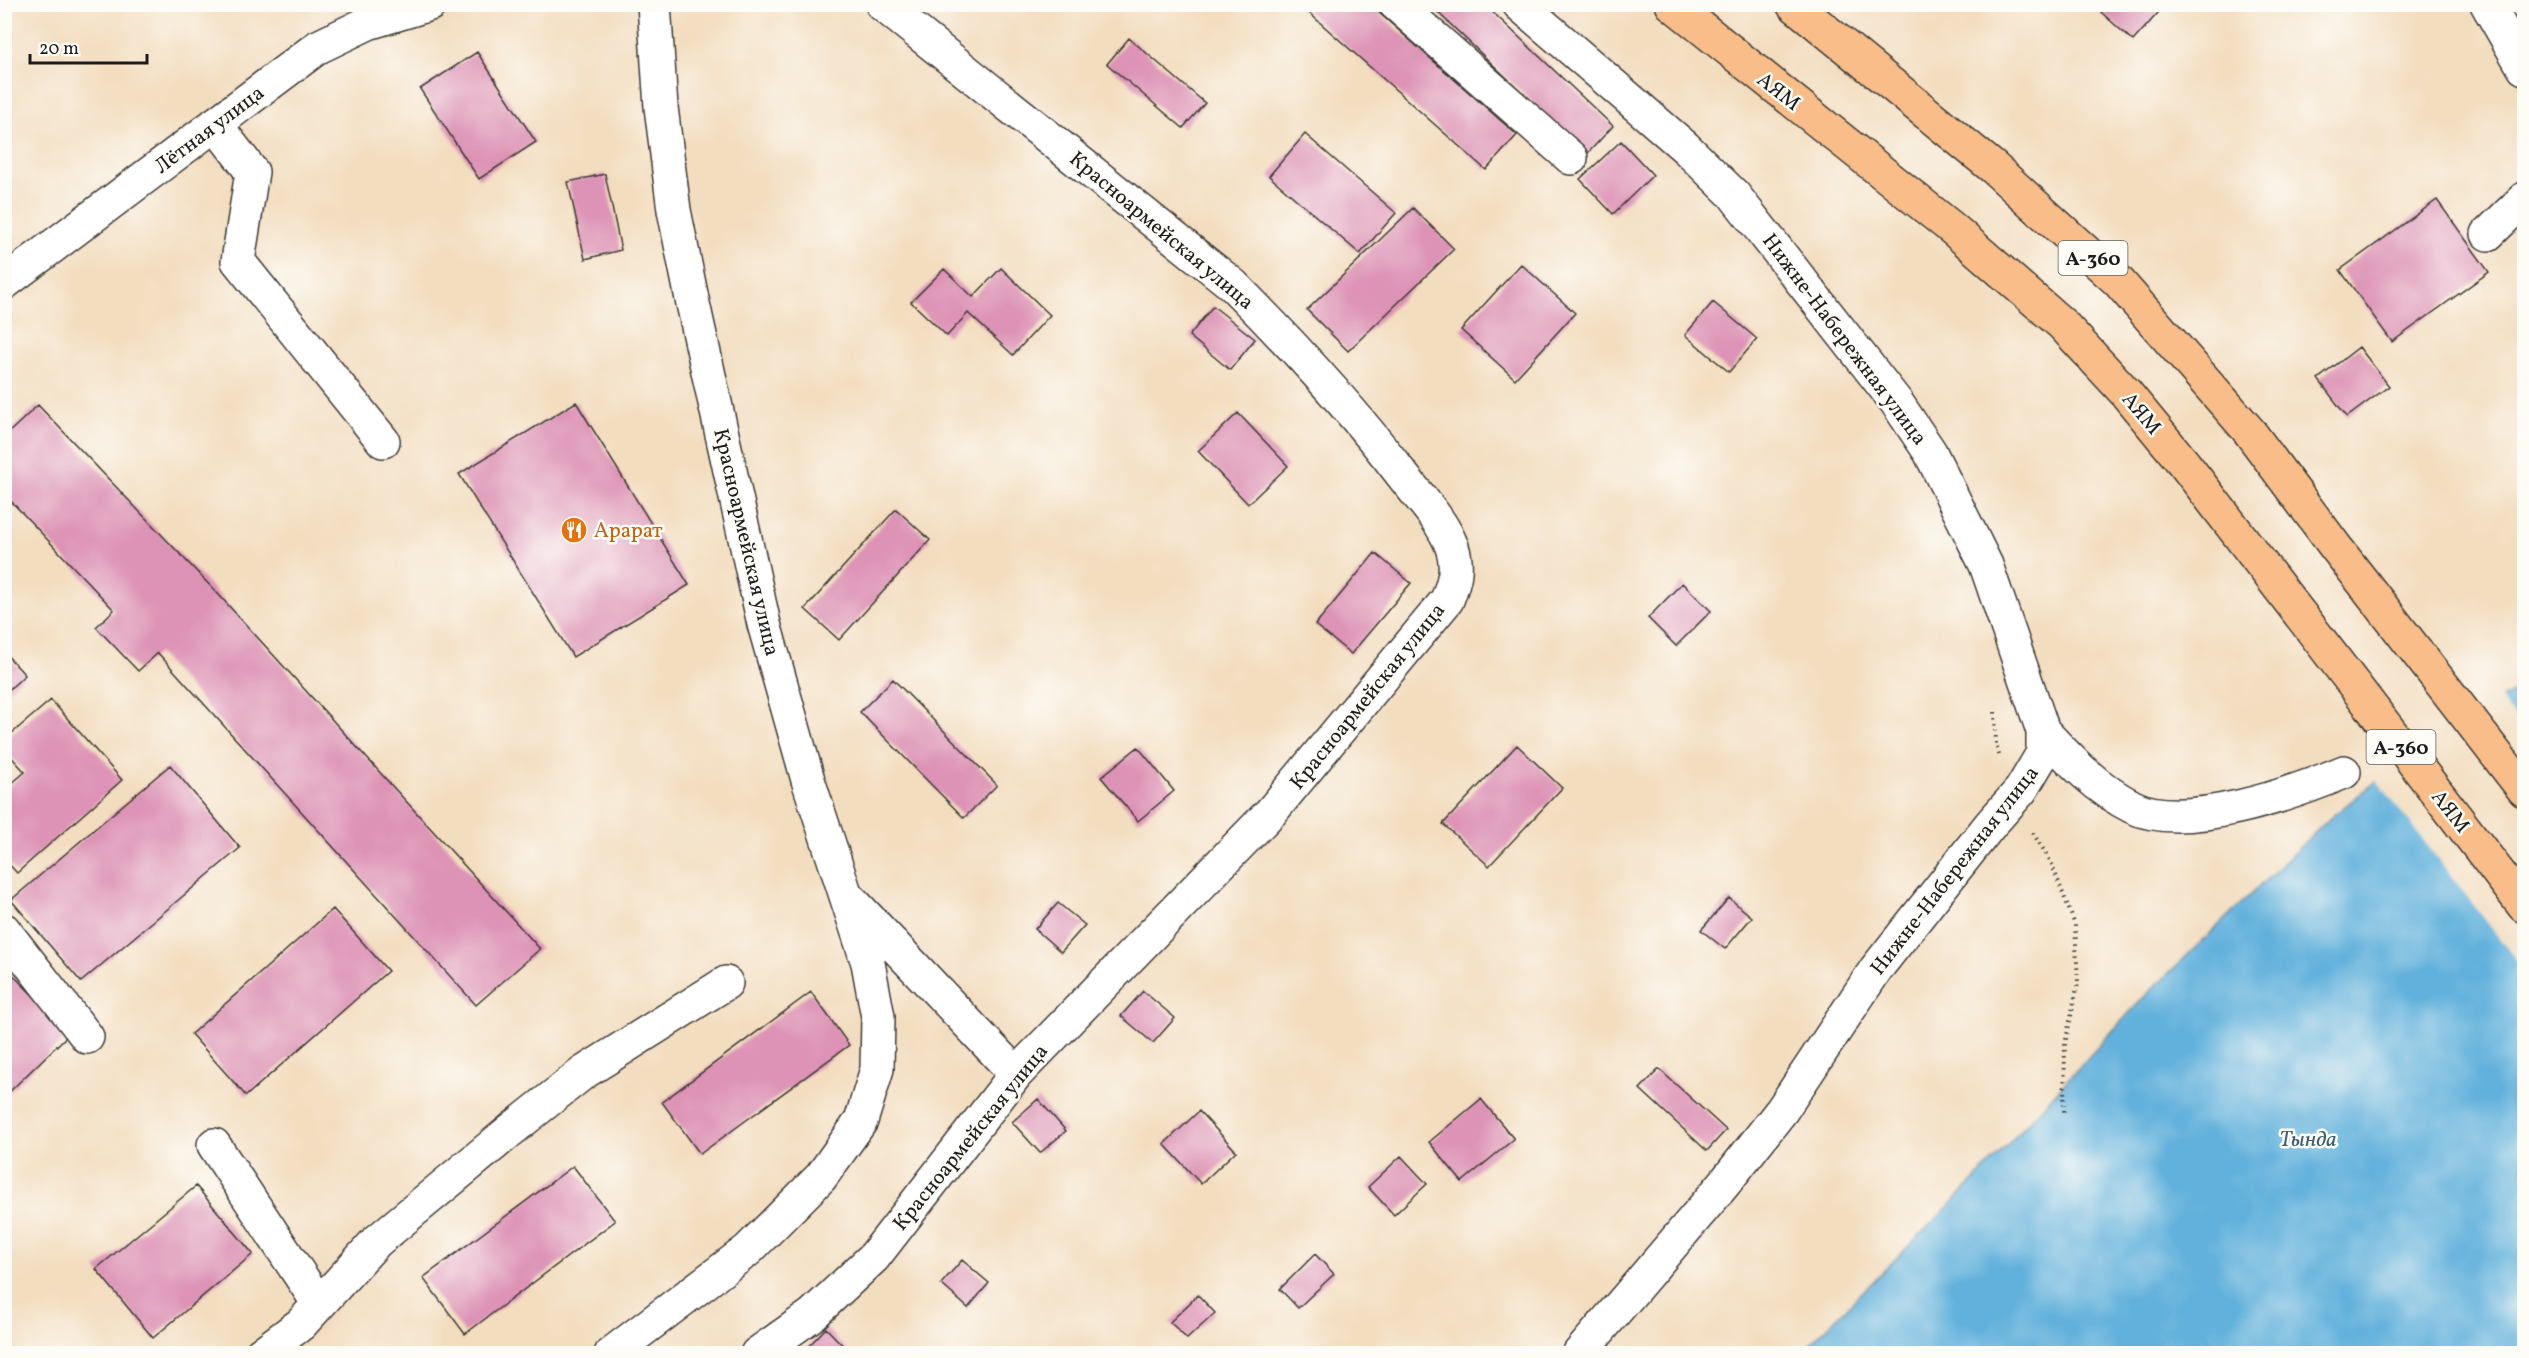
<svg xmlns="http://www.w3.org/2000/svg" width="2529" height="1358" font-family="Vollkorn,serif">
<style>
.water{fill:#62b1dc;stroke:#3f667c;stroke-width:1.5}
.pier{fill:#f3ddbf}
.building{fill:#dd93b5}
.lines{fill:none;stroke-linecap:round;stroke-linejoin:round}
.minor-casing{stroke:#3c3934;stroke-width:36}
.highway-casing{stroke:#3c3934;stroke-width:36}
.path{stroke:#3c3934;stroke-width:4;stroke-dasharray:1.5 4.5;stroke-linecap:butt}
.minor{stroke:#fff;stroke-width:33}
.highway{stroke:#f8bd89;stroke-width:33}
.labels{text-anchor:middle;stroke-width:5;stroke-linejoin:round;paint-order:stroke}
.shield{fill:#fdfcf7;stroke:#605f5e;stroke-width:1.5}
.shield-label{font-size:20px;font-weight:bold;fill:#1c1c1c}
.street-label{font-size:21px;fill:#1c1c1c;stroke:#fdfcf7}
.food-label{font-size:21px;fill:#c56008;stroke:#fdfcf7;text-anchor:start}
.water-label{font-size:22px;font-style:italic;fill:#3c5f72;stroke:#fdfcf7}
</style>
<rect width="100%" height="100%" fill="#fdfcf7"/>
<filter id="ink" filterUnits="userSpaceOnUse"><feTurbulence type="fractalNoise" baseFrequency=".0167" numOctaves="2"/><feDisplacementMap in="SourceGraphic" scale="12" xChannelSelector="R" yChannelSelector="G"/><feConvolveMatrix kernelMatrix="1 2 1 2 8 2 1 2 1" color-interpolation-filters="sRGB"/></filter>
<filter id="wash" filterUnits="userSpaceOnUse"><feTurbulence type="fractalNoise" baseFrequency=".008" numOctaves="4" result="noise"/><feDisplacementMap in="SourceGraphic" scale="24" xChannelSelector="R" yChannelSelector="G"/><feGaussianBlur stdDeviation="1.35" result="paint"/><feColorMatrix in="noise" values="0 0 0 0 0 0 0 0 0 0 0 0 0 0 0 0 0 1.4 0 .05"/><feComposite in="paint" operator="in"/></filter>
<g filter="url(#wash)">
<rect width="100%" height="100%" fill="#f3ddbf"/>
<!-- water -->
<path class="water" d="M 2524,688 L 2524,1353 L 1800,1354 L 1975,1180 L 2144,997 L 2331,817 L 2453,721 Z"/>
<!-- pier -->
<path class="pier" d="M 2499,697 L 2524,730 L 2524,970 L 2375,778 L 2451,719 Z"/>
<g id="blocks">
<!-- building -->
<path class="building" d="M 1299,4 L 1369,4 L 1517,135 L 1486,170 Z
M 1429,4 L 1484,4 L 1613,126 L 1587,154 Z
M 2092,4 L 2166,4 L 2133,41 Z
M 1129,38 L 1205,103 L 1183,128 L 1107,64 Z
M 477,52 L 536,142 L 479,179 L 420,89 Z
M 1305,134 L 1396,213 L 1360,254 L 1269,176 Z
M 1621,141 L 1653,175 L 1613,214 L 1580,179 Z
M 605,174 L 621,250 L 585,259 L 568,182 Z
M 2437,200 L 2489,272 L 2392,342 L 2340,270 Z
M 1413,208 L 1454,249 L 1348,351 L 1307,310 Z
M 1521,264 L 1575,313 L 1515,379 L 1461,330 Z
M 1001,268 L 1050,315 L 1013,355 L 968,313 L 947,336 L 911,302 L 944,269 L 973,297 Z
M 1713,302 L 1757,339 L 1729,372 L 1685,335 Z
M 1213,306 L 1255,339 L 1230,370 L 1189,336 Z
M 2359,347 L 2389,386 L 2347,417 L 2318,379 Z
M 576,402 L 689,585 L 573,657 L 459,474 Z
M 38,405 L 219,595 L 540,949 L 476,1005 L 158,653 L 138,671 L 96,627 L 114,610 L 9,499 L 4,504 L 4,437 Z
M 1238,413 L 1288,466 L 1248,504 L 1198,451 Z
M 896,509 L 930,540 L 839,640 L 805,609 Z
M 1375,553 L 1411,583 L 1351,654 L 1315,625 Z
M 1682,583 L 1711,611 L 1676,646 L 1648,618 Z
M 4,652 L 25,675 L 4,694 Z
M 893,679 L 997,785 L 964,818 L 860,712 Z
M 51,700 L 122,780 L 17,873 L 4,859 L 4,790 L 25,772 L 4,749 L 4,740 Z
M 1517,745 L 1562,788 L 1489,866 L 1443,824 Z
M 1138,747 L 1174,791 L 1138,821 L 1101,777 Z
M 170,765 L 240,848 L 81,982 L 11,900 Z
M 1729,898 L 1752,917 L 1725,949 L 1701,930 Z
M 1058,903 L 1085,925 L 1061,952 L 1035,929 Z
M 333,909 L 388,971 L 246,1096 L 191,1034 Z
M 13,975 L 70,1033 L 4,1097 L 4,983 Z
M 1143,991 L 1175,1018 L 1153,1043 L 1121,1016 Z
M 811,992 L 849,1045 L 700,1154 L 662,1102 Z
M 1659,1069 L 1726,1130 L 1707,1151 L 1640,1089 Z
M 1038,1099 L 1066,1131 L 1040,1153 L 1012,1122 Z
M 1481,1099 L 1514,1139 L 1462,1182 L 1429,1142 Z
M 1199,1111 L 1236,1151 L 1201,1184 L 1164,1144 Z
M 1401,1156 L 1427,1184 L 1394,1215 L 1368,1187 Z
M 573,1166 L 615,1221 L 465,1334 L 423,1278 Z
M 196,1186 L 253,1254 L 153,1338 L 96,1269 Z
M 1315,1254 L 1334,1274 L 1298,1308 L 1280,1289 Z
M 962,1260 L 989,1283 L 968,1308 L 941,1284 Z
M 1198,1295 L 1215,1313 L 1187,1339 L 1170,1322 Z
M 826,1328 L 851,1354 L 801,1354 Z"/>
</g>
</g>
<g filter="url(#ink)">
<use href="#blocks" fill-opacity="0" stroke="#3c3934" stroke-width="1.5"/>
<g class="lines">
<defs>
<path id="minor" d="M 1396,4 L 1571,158
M 1519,4 L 1686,148 L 1734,195 L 1897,403 L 1930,452 L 1986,565 L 2043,731 L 2043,753 L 2021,790 L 1990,825 L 1876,969 L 1782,1110 L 1723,1185 L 1579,1354
M 2487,4 L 2524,68
M 215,124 L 252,172 L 238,261 L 383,441
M 2488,234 L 2524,199
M 4,283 L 318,47 L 368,23 L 430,4
M 2043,731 C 2070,760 2097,789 2133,807 C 2185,832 2294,793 2344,772
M 852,901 L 1016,1074
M 4,930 L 87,1037
M 214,1145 L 319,1304
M 261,1354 L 301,1324 L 376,1242 L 511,1130 L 583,1073 L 726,983
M 611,1354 L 748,1250 L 821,1177 L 861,1121 L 877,1069 L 878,1017 L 868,963 L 808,780 L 764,624 L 692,299 L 674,210 L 661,107 L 654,4
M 757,1354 L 812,1315 L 874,1257 L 1016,1074 L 1271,812 L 1447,600 C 1454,582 1459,567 1452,547 C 1442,520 1420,498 1403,476 C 1351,408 1293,345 1233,285 L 882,4"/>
<path id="highway" d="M 1672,4 L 1953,229 L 2063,325 L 2125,392 L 2186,466 L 2524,906
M 1793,4 L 1994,168 L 2118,281 L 2249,431 L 2334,545 L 2524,790"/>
</defs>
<!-- minor casing -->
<use href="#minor" class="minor-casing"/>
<!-- highway casing -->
<use href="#highway" class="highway-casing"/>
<!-- path -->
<path class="path" d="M 1995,712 L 1996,745 L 1999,755
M 2033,833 L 2051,862 L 2075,925 L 2078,983 L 2065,1044 L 2064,1115"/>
<!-- minor -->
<use href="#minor" class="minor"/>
<!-- highway -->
<use href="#highway" class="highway"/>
</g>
</g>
<!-- icons -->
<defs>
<symbol id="restaurant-disc" viewBox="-11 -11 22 22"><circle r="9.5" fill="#e8710a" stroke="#fdfcf7"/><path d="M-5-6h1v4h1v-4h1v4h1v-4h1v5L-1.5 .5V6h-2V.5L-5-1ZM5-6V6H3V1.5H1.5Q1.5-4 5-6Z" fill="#fff"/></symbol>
</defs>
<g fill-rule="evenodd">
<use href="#restaurant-disc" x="559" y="515" width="30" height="30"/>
</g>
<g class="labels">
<!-- shield labels -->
<g class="shield">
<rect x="2058.5" y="241" width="69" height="34" rx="4.5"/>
<rect x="2366.5" y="730" width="69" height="34" rx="4.5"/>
</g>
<g class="shield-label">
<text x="2093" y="265">А-360</text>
<text x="2401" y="754">А-360</text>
</g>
<!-- street labels -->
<g class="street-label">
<text transform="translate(1779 91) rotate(38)" y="7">АЯМ</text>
<text transform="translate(209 129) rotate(-37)" y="7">Лётная улица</text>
<text transform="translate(1162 230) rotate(40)" y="7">Красноармейская улица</text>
<text transform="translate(1845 339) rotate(53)" y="7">Нижне-Набережная улица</text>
<text transform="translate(2142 413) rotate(50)" y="7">АЯМ</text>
<text transform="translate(747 542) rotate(77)" y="7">Красноармейская улица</text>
<text transform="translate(1367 696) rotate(-51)" y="7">Красноармейская улица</text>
<text transform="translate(2451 811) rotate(52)" y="7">АЯМ</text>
<text transform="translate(1954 870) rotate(-52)" y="7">Нижне-Набережная улица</text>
<text transform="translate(970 1137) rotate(-51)" y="7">Красноармейская улица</text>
</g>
<!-- food labels -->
<g class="food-label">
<text x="594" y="537">Арарат</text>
</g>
<!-- water labels -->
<g class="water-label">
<text x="2308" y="1146">Тында</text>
</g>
</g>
<!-- margin -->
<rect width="2529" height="1358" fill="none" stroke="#fdfcf7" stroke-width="24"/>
<!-- scale -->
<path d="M30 54v9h117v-9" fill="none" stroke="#1c1c1c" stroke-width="3"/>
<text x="39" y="54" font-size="18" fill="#1c1c1c" stroke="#fdfcf7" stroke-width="4.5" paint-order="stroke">20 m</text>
</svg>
